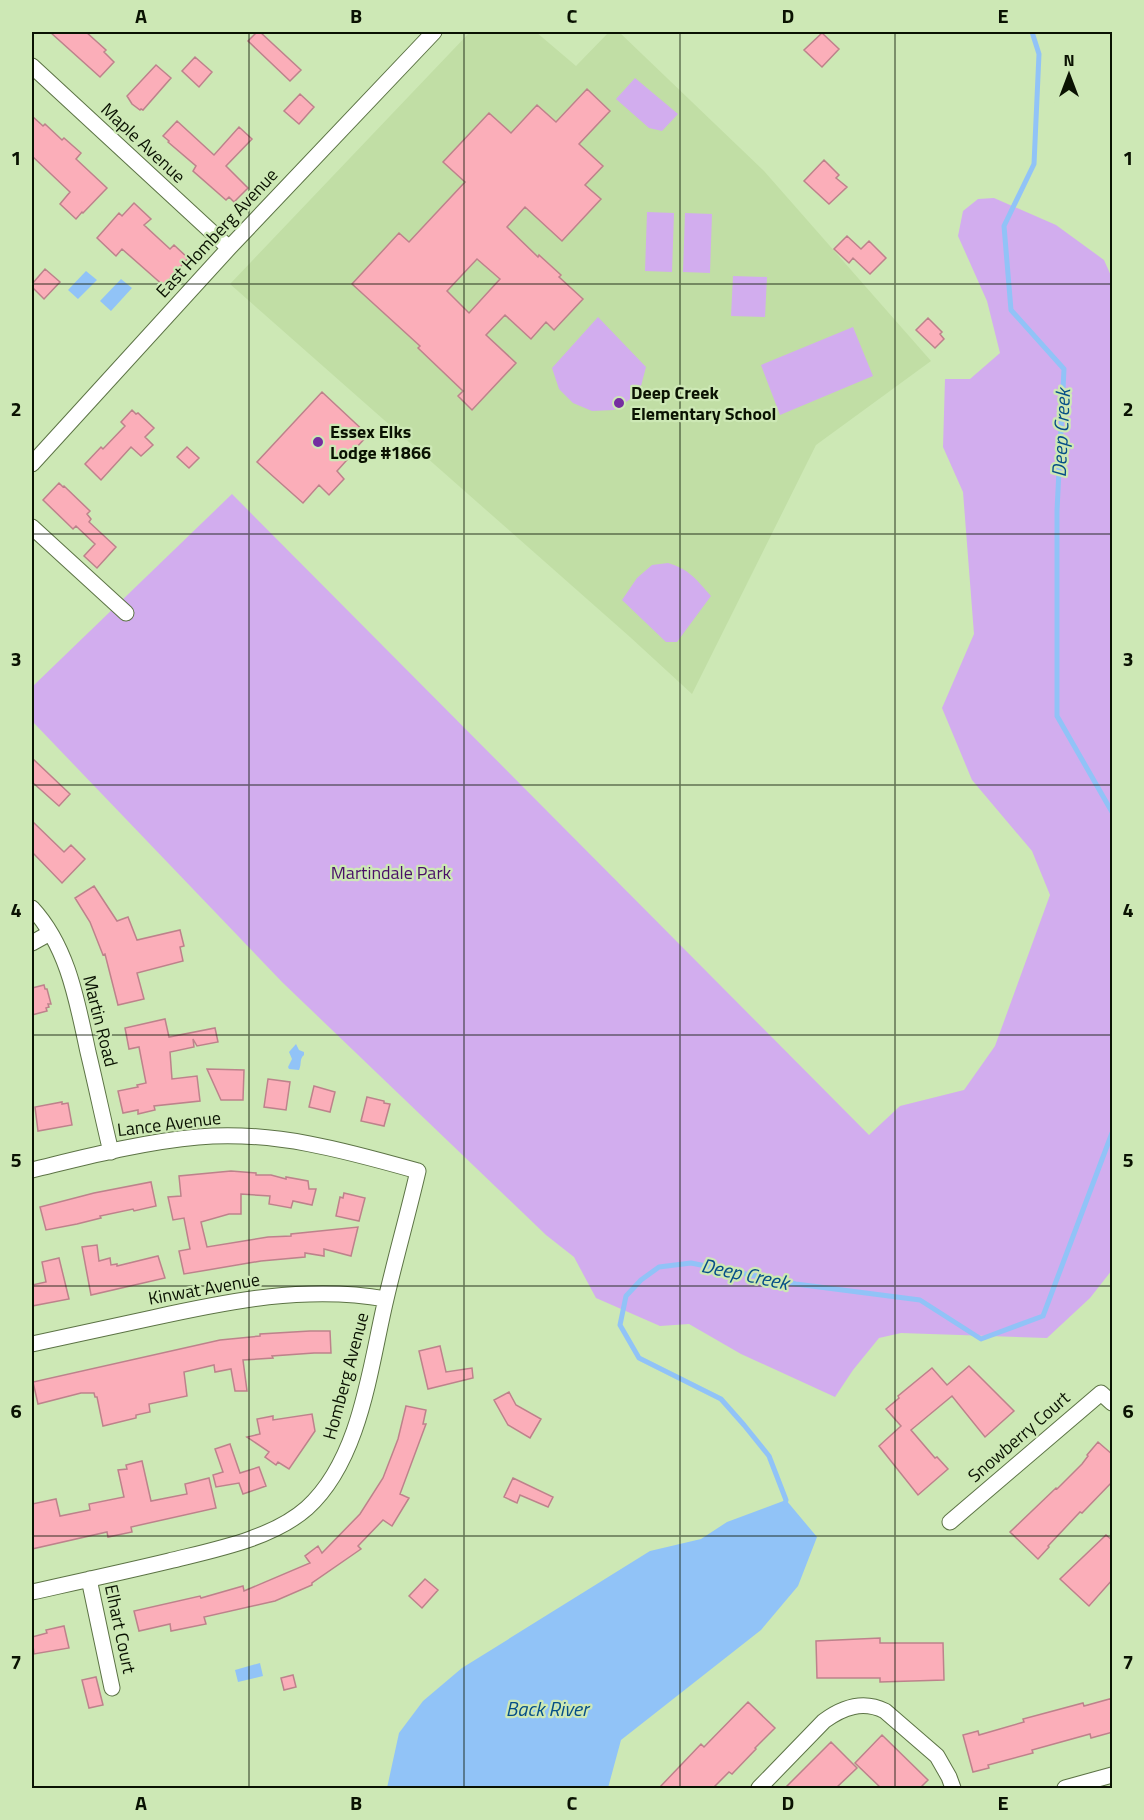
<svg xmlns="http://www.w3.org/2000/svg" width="1144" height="1820" font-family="'Titillium Web',sans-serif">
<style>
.built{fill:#c1dea5}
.green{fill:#d2adee}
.water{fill:#91c3f7}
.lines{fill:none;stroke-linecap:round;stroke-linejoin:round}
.stream{stroke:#91c3f7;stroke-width:5}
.building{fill:#fbaeb9;stroke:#bd828b;stroke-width:1.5;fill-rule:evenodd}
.street-casing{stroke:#5c7345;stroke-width:17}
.street{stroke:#fff;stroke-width:15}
.grid{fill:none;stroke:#0a1202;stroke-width:1.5;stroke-opacity:0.55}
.poi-dot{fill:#752da0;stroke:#cde8b5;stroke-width:2}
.labels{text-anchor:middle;stroke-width:4.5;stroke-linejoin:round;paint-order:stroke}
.street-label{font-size:18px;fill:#0a1202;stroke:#cde8b5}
.poi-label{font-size:18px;font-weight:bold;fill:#0a1202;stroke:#cde8b5;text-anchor:start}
.park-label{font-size:18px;fill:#490f67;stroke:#cde8b5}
.water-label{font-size:20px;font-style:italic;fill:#054e87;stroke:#cde8b5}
.neatline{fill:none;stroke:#0a1202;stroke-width:2}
.grid-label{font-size:20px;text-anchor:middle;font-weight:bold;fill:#0a1202}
</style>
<rect width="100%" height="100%" fill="#cde8b5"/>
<!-- built -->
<path class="built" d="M 470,32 L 536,32 L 576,66 L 609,32 L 619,32 L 764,171 L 931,361 L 816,445 L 692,694 L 630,637 L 230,284 Z"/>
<!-- green -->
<path class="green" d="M 635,78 L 678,114 L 662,131 L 649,128 L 616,99 Z
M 994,198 L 1056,225 L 1104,260 L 1112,278 L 1112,1270 L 1090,1298 L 1047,1338 L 901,1333 L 879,1338 L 853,1370 L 835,1397 L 741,1354 L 689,1324 L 660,1326 L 596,1298 L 574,1257 L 546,1235 L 282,982 L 32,721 L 32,687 L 232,494 L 869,1135 L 900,1106 L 964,1090 L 995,1046 L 1050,895 L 1032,851 L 972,780 L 942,708 L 974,634 L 963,492 L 943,447 L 945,379 L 970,379 L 1000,353 L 987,301 L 958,236 L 963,211 L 978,199 Z
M 647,212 L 674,213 L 672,272 L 645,271 Z
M 685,213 L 712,214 L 710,273 L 683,272 Z
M 733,276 L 767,277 L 765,317 L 731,316 Z
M 598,317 L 646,367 L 641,386 L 629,400 L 614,410 L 592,411 L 573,403 L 559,389 L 552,368 Z
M 853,327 L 873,376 L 780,415 L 761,365 Z
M 668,563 C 689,569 697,580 711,596 L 677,642 L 666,642 L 622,600 L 637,578 L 652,565 Z"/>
<!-- water -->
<path class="water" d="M 86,271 L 97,280 L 78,299 L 68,290 Z
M 121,279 L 132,288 L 111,311 L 100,301 Z
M 296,1044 L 299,1050 L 304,1052 L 304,1055 C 299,1059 302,1064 299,1070 L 289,1069 L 288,1067 L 292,1059 L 289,1052 Z
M 786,1500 L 817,1537 L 798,1586 L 761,1630 L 621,1740 L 608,1788 L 387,1788 L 399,1733 L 423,1701 L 462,1668 L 650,1551 L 701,1539 L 727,1522 Z
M 260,1663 L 263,1676 L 238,1682 L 235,1670 Z"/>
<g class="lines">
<!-- stream -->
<path class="stream" d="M 1032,32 L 1039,54 L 1034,164 L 1004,226 L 1011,310 L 1064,369 L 1057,511 L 1057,716 L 1112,812
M 785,1504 L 786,1500 L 769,1456 L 744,1425 L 721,1399 L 639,1358 L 620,1325 L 626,1296 L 641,1280 L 659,1267 L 691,1263 L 796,1284 L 920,1300 L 981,1339 L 1043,1316 L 1112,1133"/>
</g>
<!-- building -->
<path class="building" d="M 50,32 L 86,32 L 106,50 L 104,52 L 114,62 L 100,77 Z
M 257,32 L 260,32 L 301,70 L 290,81 L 248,41 Z
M 822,33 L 839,49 L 822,67 L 804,50 Z
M 195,57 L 212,72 L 199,87 L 182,71 Z
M 156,65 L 171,78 L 143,110 L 141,109 L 140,110 L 132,104 L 127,96 Z
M 587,89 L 610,111 L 579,144 L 603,166 L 585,185 L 601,199 L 562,241 L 525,207 L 507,227 L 538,257 L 539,255 L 561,275 L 559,277 L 583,299 L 554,330 L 546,322 L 531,339 L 505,315 L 486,335 L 516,363 L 472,410 L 458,396 L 463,391 L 418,348 L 420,346 L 352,284 L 399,233 L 409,242 L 465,182 L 443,162 L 489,113 L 511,133 L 537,105 L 556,122 ZM 477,259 L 500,279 L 469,313 L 447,291 Z
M 300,94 L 314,107 L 299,124 L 284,111 Z
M 32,116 L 43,126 L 45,124 L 62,140 L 64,138 L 81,153 L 76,159 L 107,188 L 83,213 L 82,212 L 76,219 L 60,204 L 70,192 L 32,156 Z
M 177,121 L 214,155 L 239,127 L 252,139 L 226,166 L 248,188 L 234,202 L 229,197 L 226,200 L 193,171 L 196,166 L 168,142 L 169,141 L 163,136 Z
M 824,160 L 839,175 L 836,178 L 847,187 L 829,204 L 804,181 Z
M 134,203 L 151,219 L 144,225 L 170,249 L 174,245 L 188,258 L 164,286 L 122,249 L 116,256 L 97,238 L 119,213 L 122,216 Z
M 847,236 L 861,249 L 869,241 L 886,258 L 870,274 L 853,258 L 849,263 L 834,249 Z
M 45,269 L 60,282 L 44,299 L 32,287 L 32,284 Z
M 928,318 L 942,332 L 940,334 L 944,339 L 935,348 L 916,330 Z
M 322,392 L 368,435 L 354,450 L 355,451 L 337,471 L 344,479 L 329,495 L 319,485 L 303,503 L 257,462 Z
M 132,410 L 136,414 L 138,413 L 154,428 L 145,437 L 153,445 L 141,456 L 131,447 L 101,480 L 85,464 L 101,447 L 103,449 L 125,426 L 121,422 Z
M 187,447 L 199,458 L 189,468 L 177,457 Z
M 59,483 L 63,487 L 64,486 L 90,511 L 87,514 L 91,519 L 89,522 L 116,547 L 97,568 L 84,556 L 95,544 L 76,526 L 73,529 L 43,500 Z
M 32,758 L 70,794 L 59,806 L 32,782 Z
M 32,821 L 64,852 L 71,845 L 85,859 L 62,883 L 32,852 Z
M 94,886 L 117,921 L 128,917 L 137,940 L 180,930 L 184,946 L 180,947 L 183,961 L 137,973 L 144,999 L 118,1005 L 105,954 L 103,955 L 90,922 L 75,898 Z
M 44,985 L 45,989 L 47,989 L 51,1004 L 48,1004 L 49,1007 L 46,1008 L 47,1011 L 32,1015 L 32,988 Z
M 165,1019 L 169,1037 L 215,1028 L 218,1042 L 197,1046 L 193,1039 L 194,1047 L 170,1052 L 172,1079 L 197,1076 L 200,1101 L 154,1106 L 155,1110 L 138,1114 L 138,1110 L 123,1113 L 118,1091 L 138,1087 L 137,1085 L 146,1083 L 139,1047 L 129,1049 L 125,1028 Z
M 207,1069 L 244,1070 L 243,1100 L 221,1100 Z
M 268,1079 L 290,1082 L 286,1110 L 264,1107 Z
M 314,1086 L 335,1092 L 330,1112 L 309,1107 Z
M 367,1097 L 384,1101 L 384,1103 L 390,1104 L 384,1126 L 361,1121 Z
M 62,1102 L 62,1104 L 68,1103 L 72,1125 L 38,1131 L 35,1107 Z
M 231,1171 L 256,1173 L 256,1175 L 271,1175 L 286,1179 L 286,1177 L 308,1181 L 309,1189 L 316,1189 L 312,1205 L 293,1201 L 291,1208 L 269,1204 L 270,1196 L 241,1194 L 241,1214 L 229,1214 L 201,1222 L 207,1247 L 268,1237 L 291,1236 L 291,1234 L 358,1227 L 351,1256 L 324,1249 L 324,1256 L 305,1253 L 305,1257 L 261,1261 L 184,1274 L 179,1251 L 190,1249 L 184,1218 L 173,1220 L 168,1197 L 181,1196 L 179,1176 Z
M 151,1182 L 156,1206 L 134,1211 L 133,1209 L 100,1216 L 101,1218 L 77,1224 L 46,1230 L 40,1207 L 94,1193 Z
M 344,1193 L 365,1198 L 359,1221 L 336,1216 L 340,1197 L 343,1198 Z
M 97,1245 L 99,1261 L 110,1258 L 111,1265 L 117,1264 L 117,1266 L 158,1256 L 165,1278 L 91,1295 L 82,1247 Z
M 59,1258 L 69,1299 L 32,1306 L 32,1285 L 46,1282 L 42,1262 Z
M 310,1331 L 330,1331 L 331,1353 L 314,1353 L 272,1356 L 273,1358 L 243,1360 L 247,1391 L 235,1391 L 231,1369 L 215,1372 L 214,1365 L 184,1372 L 187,1396 L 149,1404 L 150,1412 L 136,1415 L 136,1418 L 103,1426 L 97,1397 L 95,1397 L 94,1393 L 81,1393 L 38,1404 L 33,1382 L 220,1340 L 260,1336 L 260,1334 Z
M 440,1346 L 446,1372 L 472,1368 L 473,1378 L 428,1389 L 419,1351 Z
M 969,1366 L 1014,1411 L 985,1437 L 952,1396 L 911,1430 L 935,1458 L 937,1457 L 948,1469 L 918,1495 L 879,1446 L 901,1426 L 886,1409 L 899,1398 L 898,1396 L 932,1368 L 947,1385 Z
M 509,1392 L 516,1405 L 541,1419 L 530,1438 L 508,1425 L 494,1400 Z
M 406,1406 L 426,1410 L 423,1424 L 426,1424 L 400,1494 L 409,1498 L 392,1526 L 383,1520 L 358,1546 L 361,1549 L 312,1583 L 312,1585 L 275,1601 L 204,1617 L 206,1624 L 171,1631 L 170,1624 L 139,1631 L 134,1611 L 200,1596 L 201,1598 L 243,1586 L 244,1591 L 310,1563 L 305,1556 L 318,1546 L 322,1553 L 360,1514 L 383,1478 L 398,1439 Z
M 312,1414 L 315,1431 L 289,1469 L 278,1462 L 276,1465 L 265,1457 L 269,1452 L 247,1437 L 260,1434 L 257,1419 L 273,1416 L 273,1420 Z
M 1098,1442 L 1113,1455 L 1113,1481 L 1082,1513 L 1080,1512 L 1048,1546 L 1049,1547 L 1038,1559 L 1010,1532 L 1056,1488 L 1057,1489 L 1082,1464 L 1088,1456 L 1087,1455 Z
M 230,1444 L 240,1473 L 259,1467 L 266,1486 L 243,1494 L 239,1483 L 216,1487 L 213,1475 L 223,1472 L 215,1449 Z
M 142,1461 L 151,1501 L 187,1494 L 185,1484 L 209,1478 L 216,1508 L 131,1527 L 132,1532 L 108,1537 L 107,1532 L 32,1549 L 32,1504 L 56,1499 L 60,1516 L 90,1510 L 89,1504 L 124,1497 L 118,1470 L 127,1469 L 126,1465 Z
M 513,1478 L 553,1497 L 548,1507 L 520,1495 L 517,1503 L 504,1497 Z
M 1106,1535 L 1113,1541 L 1113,1579 L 1089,1606 L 1060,1579 Z
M 425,1579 L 438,1590 L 422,1608 L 409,1596 Z
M 64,1626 L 69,1648 L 34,1654 L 32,1637 L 47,1633 L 46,1630 Z
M 880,1638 L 880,1643 L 943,1643 L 944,1680 L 880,1682 L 880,1678 L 817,1678 L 816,1641 Z
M 293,1675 L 296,1687 L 284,1690 L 281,1678 Z
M 96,1677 L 103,1705 L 89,1708 L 82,1680 Z
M 1113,1698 L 1113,1732 L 1091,1738 L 1090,1734 L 1032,1750 L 1033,1753 L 988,1765 L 989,1768 L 973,1772 L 963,1735 L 978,1731 L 979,1735 L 1024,1722 L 1023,1719 L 1083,1703 L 1084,1706 Z
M 748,1702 L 775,1728 L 755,1748 L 756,1749 L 732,1774 L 729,1772 L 713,1788 L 659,1788 L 701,1744 L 704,1747 Z
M 882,1735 L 928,1780 L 920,1788 L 881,1788 L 855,1763 Z
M 831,1742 L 857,1768 L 836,1788 L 785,1788 Z"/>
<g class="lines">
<defs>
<path id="street" d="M 32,66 L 229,248
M 32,464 L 229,248 L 434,32
M 32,527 L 126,613
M 32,908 C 68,947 77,1001 88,1052 C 96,1085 103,1119 111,1152
M 32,943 L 50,933
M 32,1170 C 86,1157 142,1142 198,1137 C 273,1130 347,1151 418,1171 C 408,1214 396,1256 386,1299 C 370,1366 361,1459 307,1508 C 272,1539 213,1550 169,1561 C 123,1572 77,1582 32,1592
M 32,1344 C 72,1335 112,1327 152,1318 C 229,1301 307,1285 386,1299
M 950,1522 L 1101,1393 L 1112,1403
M 89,1579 L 112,1688
M 759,1788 L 824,1721 C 843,1707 863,1700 885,1711 L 937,1756 L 949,1777 L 953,1788
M 1065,1788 L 1112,1775"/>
</defs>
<!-- street casing -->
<use href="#street" class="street-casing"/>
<!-- street -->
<use href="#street" class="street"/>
</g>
<!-- grid -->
<path class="grid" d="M 249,32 L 249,1788M 464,32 L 464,1788M 680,32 L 680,1788M 895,32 L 895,1788M 32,284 L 1112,284M 32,534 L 1112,534M 32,785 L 1112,785M 32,1035 L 1112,1035M 32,1286 L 1112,1286M 32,1536 L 1112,1536"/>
<!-- markers -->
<g class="poi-dot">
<circle cx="619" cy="403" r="6"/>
<circle cx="318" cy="442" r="6"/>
</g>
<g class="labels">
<!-- street labels -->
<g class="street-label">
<text transform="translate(143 143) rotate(43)" y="6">Maple Avenue</text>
<text transform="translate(217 233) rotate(-47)" y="6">East Homberg Avenue</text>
<text transform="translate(100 1021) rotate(76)" y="6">Martin Road</text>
<text transform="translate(169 1124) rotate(-7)" y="6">Lance Avenue</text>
<text transform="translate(204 1289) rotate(-10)" y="6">Kinwat Avenue</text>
<text transform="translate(346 1376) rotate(-75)" y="6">Homberg Avenue</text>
<text transform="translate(1019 1437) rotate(-41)" y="6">Snowberry Court</text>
<text transform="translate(120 1629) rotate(78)" y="6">Elhart Court</text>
</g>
<!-- poi labels -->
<g class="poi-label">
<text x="631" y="399">Deep Creek<tspan x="631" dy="21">Elementary School</tspan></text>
<text x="330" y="438">Essex Elks<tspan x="330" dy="21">Lodge #1866</tspan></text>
</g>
<!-- park labels -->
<g class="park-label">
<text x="391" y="879">Martindale Park</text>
</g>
<!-- water labels -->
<g class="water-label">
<text transform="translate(1061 433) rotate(-87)" y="7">Deep Creek</text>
<text transform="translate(745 1274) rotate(12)" y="7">Deep Creek</text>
<text x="547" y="1716">Back River</text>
</g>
</g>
<!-- border -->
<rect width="1144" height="1820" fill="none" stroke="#cde8b5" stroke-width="66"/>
<!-- north arrow -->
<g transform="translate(1069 75)" stroke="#cde8b5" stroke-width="4.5" paint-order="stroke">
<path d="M0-4.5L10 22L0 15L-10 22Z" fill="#0a1202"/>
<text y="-9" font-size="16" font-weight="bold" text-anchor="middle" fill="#0a1202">N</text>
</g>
<rect x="33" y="33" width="1078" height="1754" class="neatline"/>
<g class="grid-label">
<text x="141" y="23">A</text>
<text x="356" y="23">B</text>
<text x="572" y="23">C</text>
<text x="788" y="23">D</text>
<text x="1003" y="23">E</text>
<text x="16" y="165">1</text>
<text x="1128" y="165">1</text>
<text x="16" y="416">2</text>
<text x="1128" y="416">2</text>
<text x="16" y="666">3</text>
<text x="1128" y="666">3</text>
<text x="16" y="917">4</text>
<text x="1128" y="917">4</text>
<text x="16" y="1167">5</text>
<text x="1128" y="1167">5</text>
<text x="16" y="1418">6</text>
<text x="1128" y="1418">6</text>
<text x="16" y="1669">7</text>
<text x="1128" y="1669">7</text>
<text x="141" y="1810">A</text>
<text x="356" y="1810">B</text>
<text x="572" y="1810">C</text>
<text x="788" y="1810">D</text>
<text x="1003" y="1810">E</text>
</g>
</svg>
